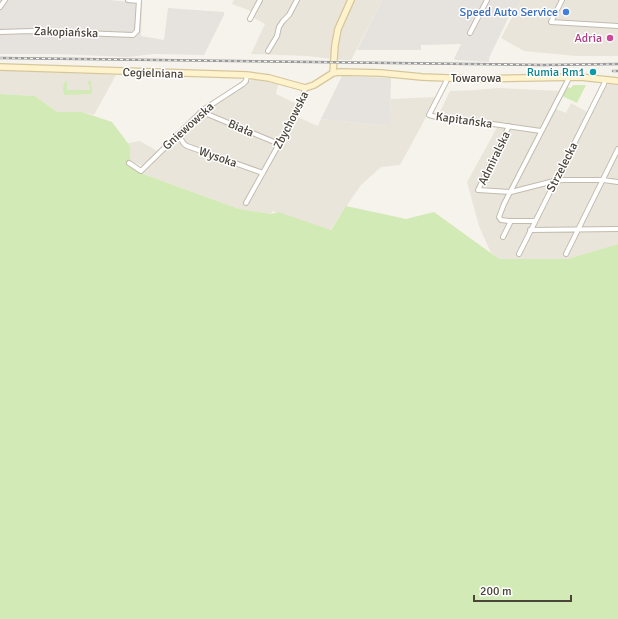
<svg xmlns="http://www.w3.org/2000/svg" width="618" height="619" font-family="Signika,sans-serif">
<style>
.residential{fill:#eae5da}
.industrial{fill:#e6e2dd}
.green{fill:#d2eab5}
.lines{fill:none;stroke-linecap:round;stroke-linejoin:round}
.street-casing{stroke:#c2bbae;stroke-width:6}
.secondary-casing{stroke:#d6c79b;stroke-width:8}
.street{stroke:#fff;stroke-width:4}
.secondary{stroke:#fff3cd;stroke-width:5.5}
.rail-casing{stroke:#9a9a9a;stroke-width:2.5}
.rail{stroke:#fff;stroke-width:1;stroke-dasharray:3;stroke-linecap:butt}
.shop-dot{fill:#3f7fe0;stroke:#fff;stroke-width:1.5}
.hotel-dot{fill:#d1479c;stroke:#fff;stroke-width:1.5}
.culture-dot{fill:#0f9aa8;stroke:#fff;stroke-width:1.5}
.labels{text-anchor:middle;stroke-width:3;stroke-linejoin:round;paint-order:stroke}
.shop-label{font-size:12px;fill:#366cbe;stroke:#fff;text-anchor:end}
.street-label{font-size:12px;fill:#4b4439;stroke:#fff}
.hotel-label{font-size:12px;fill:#b23c85;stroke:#fff;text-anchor:end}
.culture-label{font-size:12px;fill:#0d838f;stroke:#fff;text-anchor:end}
</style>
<rect width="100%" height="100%" fill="#f6f3ec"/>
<!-- residential -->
<path class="residential" d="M 234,0 L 349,0 L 339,21 L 333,37 L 332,59 L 307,56 L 251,54 L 265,24 L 252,17 L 251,11 L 232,4 Z
M 353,0 L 382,0 L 351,60 L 337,60 L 337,45 L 341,24 Z
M 521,0 L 618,0 L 618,56 L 576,56 L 524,51 L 501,38 Z
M 0,70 L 116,75 L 94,115 L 82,112 L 57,112 L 35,96 L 0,94 Z
M 253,79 L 278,84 L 276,94 L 297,104 L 291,114 L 318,126 L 321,119 L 389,126 L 391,99 L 437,97 L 400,165 L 381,167 L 361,185 L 330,230 L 273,211 L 271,214 L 239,209 L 143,174 L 181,135 L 212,106 Z
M 607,84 L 618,85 L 618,244 L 567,259 L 498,259 L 491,253 L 479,226 L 467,182 L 499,124 L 438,116 L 450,91 L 476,90 L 499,88 L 560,91 L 556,109 L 566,113 L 571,103 L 591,114 Z
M 140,141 L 157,151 L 143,166 L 130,161 L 130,146 L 128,143 Z"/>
<!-- industrial -->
<path class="industrial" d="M 0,0 L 109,0 L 142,3 L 141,36 L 164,40 L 168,8 L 224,12 L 224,15 L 204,55 L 154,54 L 128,57 L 55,54 L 0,54 Z
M 382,0 L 521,0 L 516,9 L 513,8 L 489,58 L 489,62 L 456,60 L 454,59 L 461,44 L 421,45 L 421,50 L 357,50 Z
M 342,76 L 391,78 L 390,126 L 321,119 Z"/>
<!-- green -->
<path class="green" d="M 65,81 L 67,81 L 67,90 L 90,90 L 90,85 L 88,84 L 88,81 L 91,81 L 92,94 L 64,95 L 63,88 Z
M 573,85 L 586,85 L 577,103 L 562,96 L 567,87 L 571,88 Z
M 0,94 L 35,96 L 57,112 L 82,112 L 112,122 L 130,146 L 130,166 L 143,174 L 239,209 L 271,214 L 278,212 L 331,230 L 346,206 L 406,219 L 434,212 L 499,259 L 567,259 L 618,244 L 618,619 L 0,619 Z"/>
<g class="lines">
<defs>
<path id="street" d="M 128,0 L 139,1
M 562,0 L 551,22 L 618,26
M 0,7 L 5,0
M 250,19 L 260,0
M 0,32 L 32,31 L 133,35 L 137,31 L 139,0
M 470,33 L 487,0
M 268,51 L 277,36 L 279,27 L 283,21 L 289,15 L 297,0
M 447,78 L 446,82 L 429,115 L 444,119 L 479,122 L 541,131
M 203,110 L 207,114 L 279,144
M 509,126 L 478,190 L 511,192 L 554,181 L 563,180 L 603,180 L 618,182
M 178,134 L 184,144 L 187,146 L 263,173
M 129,163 L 141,171 L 203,110 L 243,84 L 246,81 L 247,75
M 246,203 L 279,144 L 303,96 L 305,88
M 535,221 L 509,221 L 501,220 L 499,217 L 504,204 L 568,80 L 568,76
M 530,230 L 618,229
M 503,237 L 511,221
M 519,254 L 604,84 L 605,80
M 566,254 L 618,149"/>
<path id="secondary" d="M 0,67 L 247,75 L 269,78 L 305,88 L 314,85 L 333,73 L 340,72 L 381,73 L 422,77 L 474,79 L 580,77 L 618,81
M 333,73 L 335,45 L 338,29 L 351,0"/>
</defs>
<!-- street casing -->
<use href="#street" class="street-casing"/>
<!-- secondary casing -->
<use href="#secondary" class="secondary-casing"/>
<!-- street -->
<use href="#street" class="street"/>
<!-- secondary -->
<use href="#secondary" class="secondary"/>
<defs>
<path id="rail" d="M 0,58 L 544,65 L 618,64
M 613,71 L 618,71"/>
</defs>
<!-- rail casing -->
<use href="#rail" class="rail-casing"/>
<!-- rail -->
<use href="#rail" class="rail"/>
</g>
<!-- markers -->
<circle class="shop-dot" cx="566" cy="12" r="4"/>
<circle class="hotel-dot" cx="610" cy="38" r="4"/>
<circle class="culture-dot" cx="593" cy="72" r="4"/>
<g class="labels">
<!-- shop labels -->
<g class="shop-label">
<text x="558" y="16">Speed Auto Service</text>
</g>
<!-- street labels -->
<g class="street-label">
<text transform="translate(66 32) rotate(2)" y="4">Zakopiańska</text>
<text transform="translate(153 73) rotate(2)" y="4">Cegielniana</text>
<text x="476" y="82">Towarowa</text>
<text transform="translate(291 120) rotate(-63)" y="4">Zbychowska</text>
<text transform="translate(464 120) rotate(8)" y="4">Kapitańska</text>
<text transform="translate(188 126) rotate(-42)" y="4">Gniewowska</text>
<text transform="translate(241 128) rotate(23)" y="4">Biała</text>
<text transform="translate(218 157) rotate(19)" y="4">Wysoka</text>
<text transform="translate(494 158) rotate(-64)" y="4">Admiralska</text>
<text transform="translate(562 167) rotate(-63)" y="4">Strzelecka</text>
</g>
<!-- hotel labels -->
<g class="hotel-label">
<text x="602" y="42">Adria</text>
</g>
<!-- culture labels -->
<g class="culture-label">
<text x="585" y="76">Rumia Rm1</text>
</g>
</g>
<!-- scale -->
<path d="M474 595v6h97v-6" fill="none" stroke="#4b4439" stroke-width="2"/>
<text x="480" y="595" font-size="12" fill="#4b4439" stroke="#ffffff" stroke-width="3" paint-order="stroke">200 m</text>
</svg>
